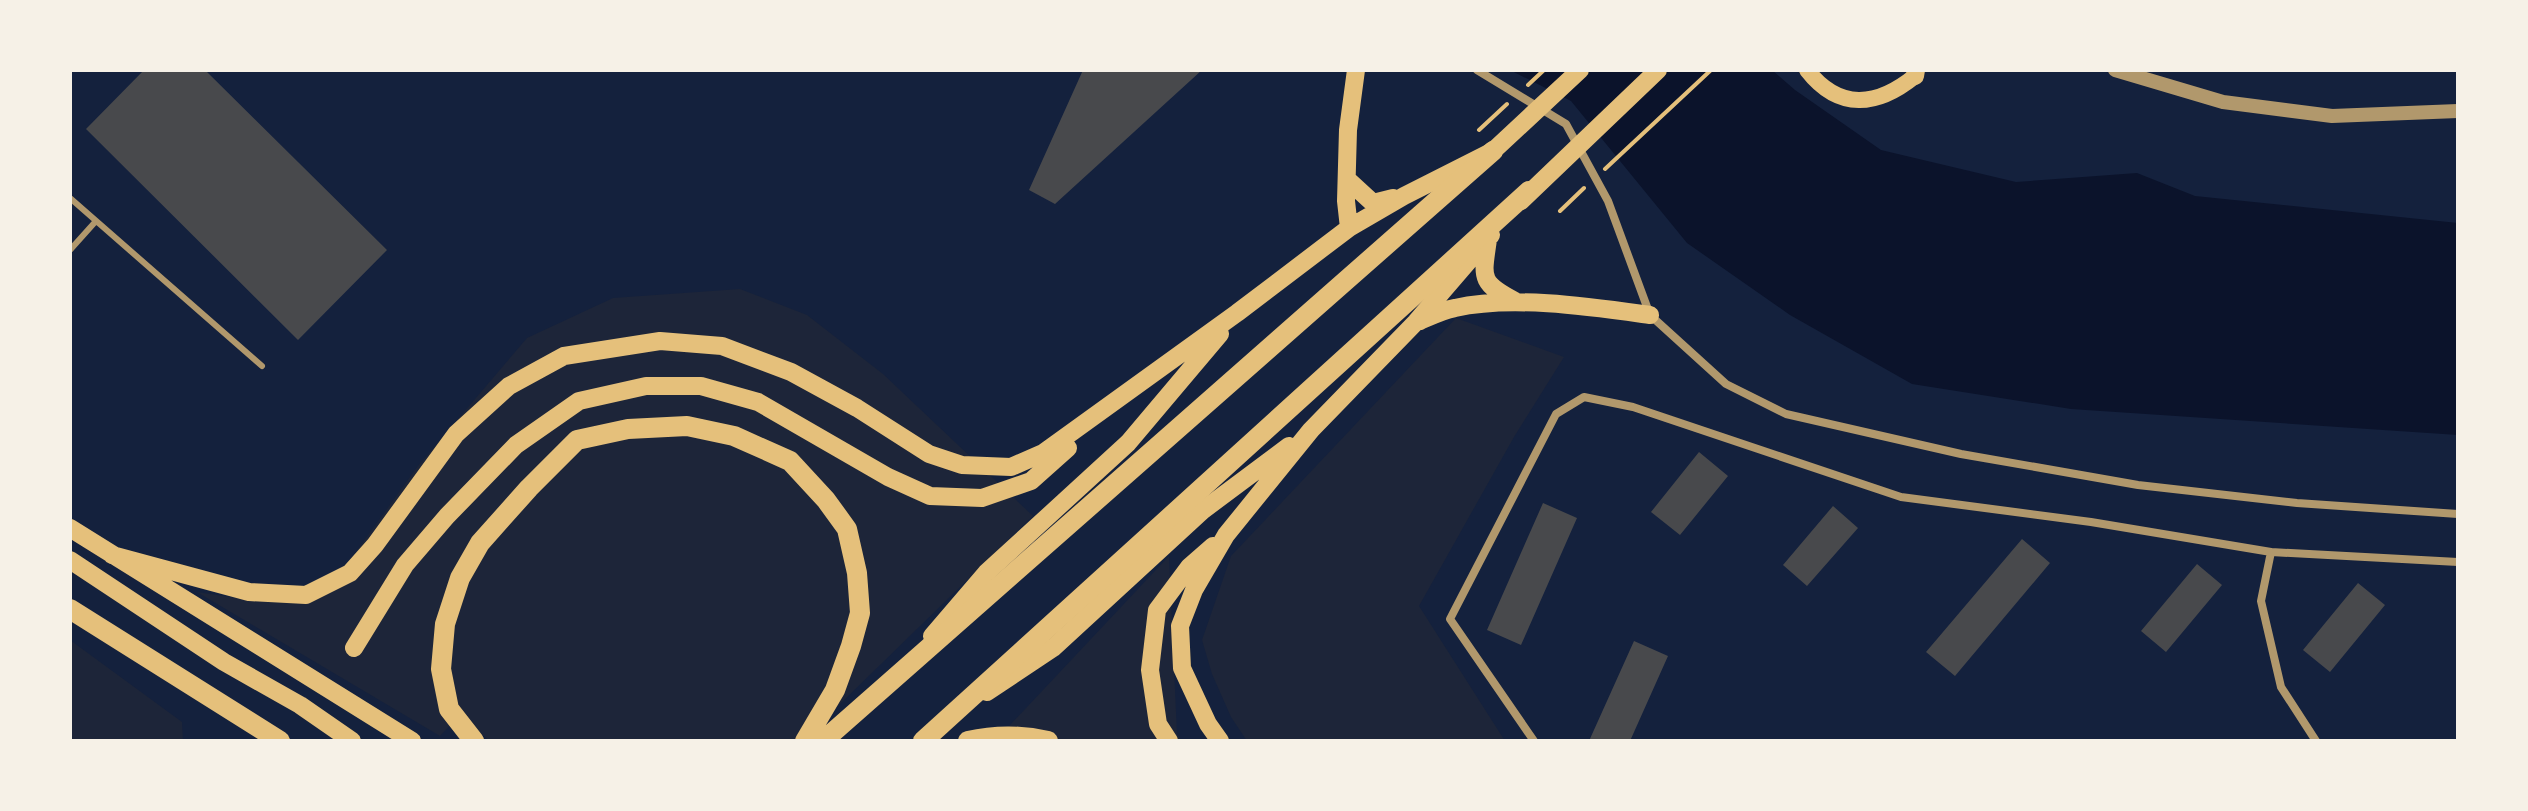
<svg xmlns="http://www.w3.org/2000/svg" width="2528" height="811" font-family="Literata,serif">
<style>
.green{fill:#1d2539}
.water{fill:#0b132b}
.building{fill:#48494c}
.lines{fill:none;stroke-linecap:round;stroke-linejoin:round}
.path{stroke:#e5c07b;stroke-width:4}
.service{stroke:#b1986c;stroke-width:6}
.minor{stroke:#b1986c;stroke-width:8}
.tertiary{stroke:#b1986c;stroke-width:14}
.secondary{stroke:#e5c07b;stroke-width:16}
.primary{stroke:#e5c07b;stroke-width:18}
.trunk{stroke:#e5c07b;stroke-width:20}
</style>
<rect width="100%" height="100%" fill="#14213d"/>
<!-- green -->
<path class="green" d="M 740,289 L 807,315 L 883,374 L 1033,516 L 802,741 L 490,741 L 459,716 L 440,736 L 197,592 L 244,599 L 335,581 L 418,466 L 527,338 L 613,298 Z
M 1456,318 L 1564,357 L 1514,437 L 1419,606 L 1505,741 L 1247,741 L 1231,717 L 1212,674 L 1202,640 L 1231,556 Z
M 1169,556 L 1177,734 L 1182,741 L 995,741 Z
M 70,640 L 182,722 L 183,741 L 70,741 Z"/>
<!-- water -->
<path class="water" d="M 1510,70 L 1772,70 L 1795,90 L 1881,150 L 2016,182 L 2137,173 L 2195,196 L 2458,223 L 2458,435 L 2071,409 L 1912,384 L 1790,315 L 1687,243 L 1571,101 Z"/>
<!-- building -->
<path class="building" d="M 144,70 L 205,70 L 387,250 L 298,340 L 86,129 Z
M 1083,70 L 1202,70 L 1055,204 L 1029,190 Z
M 1699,452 L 1728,476 L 1680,535 L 1651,512 Z
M 1543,503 L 1577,518 L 1521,645 L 1487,630 Z
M 1833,506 L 1858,528 L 1807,586 L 1783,565 Z
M 2022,539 L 2050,563 L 1955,676 L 1926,652 Z
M 2197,564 L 2222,585 L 2166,652 L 2141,631 Z
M 2358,583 L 2385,605 L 2330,672 L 2303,650 Z
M 1634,641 L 1668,656 L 1630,741 L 1589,741 Z"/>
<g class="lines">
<!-- path -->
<path class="path" d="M 1528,85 L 1544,70
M 1479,130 L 1507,104
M 1605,169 L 1711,70
M 1560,211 L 1584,188"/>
<!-- service -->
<path class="service" d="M 70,198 L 262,366
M 70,250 L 96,221"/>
<!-- minor -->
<path class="minor" d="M 1477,70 L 1566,124 L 1608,201 L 1650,315 L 1726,384 L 1786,414 L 1961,454 L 2138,485 L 2297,503 L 2458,514
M 2271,552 L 2261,601 L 2281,687 L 2316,741
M 1534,741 L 1450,619 L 1556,414 L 1584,397 L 1633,407 L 1901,497 L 2091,522 L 2271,552 L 2458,562"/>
<!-- tertiary -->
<path class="tertiary" d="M 2115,70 L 2223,102 L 2332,116 L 2458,111"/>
<!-- secondary -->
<path class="secondary" d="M 1807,70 C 1839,111 1877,107 1915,76"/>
<!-- primary -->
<path class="primary" d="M 1915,76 L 1916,70
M 1349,181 L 1373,203 L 1393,198
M 1521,201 L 1658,70
M 1349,228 L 1346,201 L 1348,130 L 1356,70
M 1488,239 C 1483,277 1478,282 1515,301
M 1420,321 C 1431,316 1443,310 1455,308 C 1512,295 1592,307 1650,315
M 70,528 L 412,741
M 112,555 L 249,592 L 306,595 L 350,573 L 375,545 L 456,434 L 509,386 L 564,356 L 660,341 L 722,346 L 791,372 L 857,408 L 929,454 L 962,465 L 1011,467 L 1043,453 L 1237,313 L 1349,228 L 1404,196 L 1493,151 L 1580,70
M 70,560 L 224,662 L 300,705 L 352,741
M 932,636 L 986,573 L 1128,443 L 1220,334
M 354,648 L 405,565 L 447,516 L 516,445 L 579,401 L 646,386 L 701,386 L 758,402 L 888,477 L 930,496 L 982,498 L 1031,481 L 1068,448
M 987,692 L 1053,648 L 1202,511 L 1289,446
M 1169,741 L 1158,724 L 1150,670 L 1157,610 L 1189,567 L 1213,546
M 1220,741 L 1208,724 L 1182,668 L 1180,626 L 1194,590 L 1226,535 L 1311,430 L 1416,322 L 1491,235"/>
<!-- trunk -->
<path class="trunk" d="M 70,609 L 280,741
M 474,741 L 449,709 L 441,669 L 445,624 L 460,578 L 480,543 L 529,488 L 577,440 L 628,429 L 687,426 L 734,436 L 790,461 L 826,500 L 847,529 L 857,573 L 860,613 L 851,646 L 835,690 L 805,741
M 823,741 L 1493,151
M 923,741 L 1529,191
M 968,741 C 994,735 1022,735 1048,741"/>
</g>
<!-- border -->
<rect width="2528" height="811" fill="none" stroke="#f6f1e7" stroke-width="144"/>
</svg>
